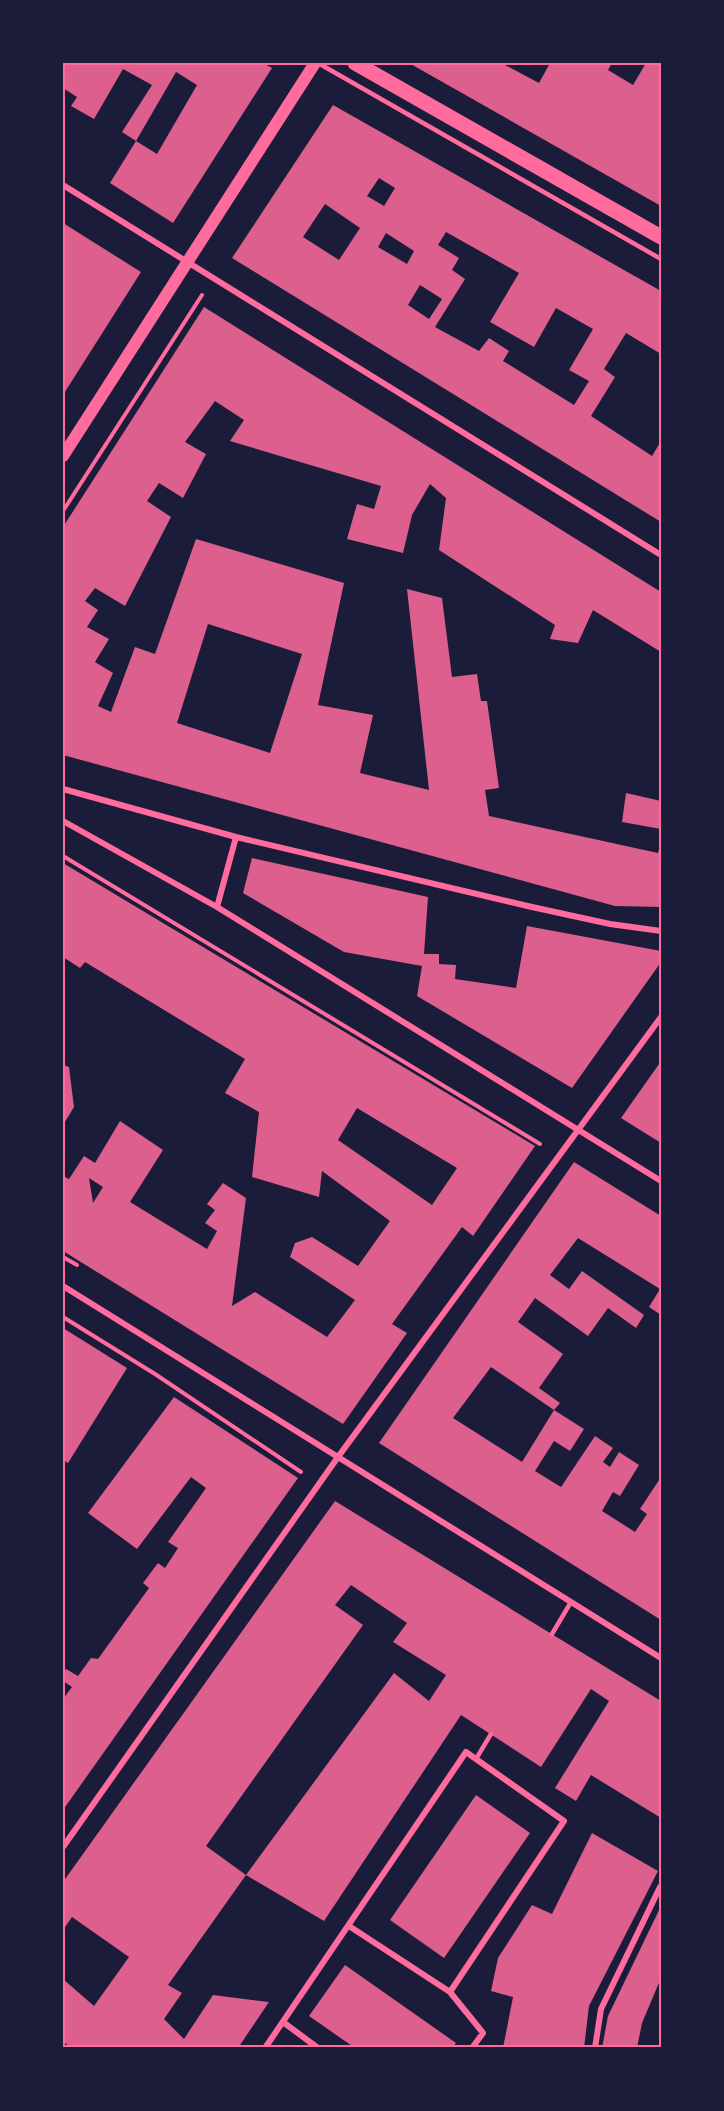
<svg xmlns="http://www.w3.org/2000/svg" width="724" height="2111" font-family="'Crimson Pro',serif">
<style>
.building{fill:#dd5f8e;fill-rule:evenodd}
.lines{fill:none;stroke-linecap:round;stroke-linejoin:round}
.path{stroke:#ff6b9d;stroke-width:4}
.service{stroke:#ff6b9d;stroke-width:4.5}
.minor{stroke:#ff6b9d;stroke-width:6}
.secondary{stroke:#ff6b9d;stroke-width:12}
.primary{stroke:#ff6b9d;stroke-width:15}
.neatline{fill:none;stroke:#ff6b9d;stroke-width:2}
</style>
<rect width="100%" height="100%" fill="#1b1b3a"/>
<!-- building -->
<path class="building" d="M 63,63 L 263,63 L 272,68 L 173,223 L 110,183 L 136,141 L 157,154 L 197,85 L 176,72 L 136,141 L 122,132 L 152,85 L 123,69 L 94,119 L 71,106 L 77,97 L 63,88 Z
M 409,63 L 506,63 L 505,65 L 539,83 L 550,63 L 612,63 L 608,70 L 633,85 L 646,63 L 661,63 L 661,206 Z
M 333,105 L 661,291 L 661,354 L 626,333 L 604,369 L 615,377 L 591,416 L 652,456 L 661,441 L 661,522 L 232,258 ZM 379,178 L 395,188 L 384,206 L 367,196 ZM 325,204 L 360,228 L 339,260 L 303,237 ZM 446,232 L 519,273 L 490,322 L 534,347 L 556,308 L 593,329 L 569,370 L 589,381 L 574,405 L 503,361 L 509,351 L 489,338 L 479,351 L 435,327 L 465,279 L 452,270 L 459,258 L 438,245 ZM 386,233 L 414,251 L 407,264 L 378,247 ZM 420,285 L 442,299 L 429,319 L 408,305 Z
M 63,223 L 141,272 L 63,395 Z
M 204,307 L 661,592 L 661,652 L 593,610 L 578,643 L 550,639 L 555,625 L 439,550 L 446,498 L 430,484 L 412,515 L 403,553 L 347,539 L 357,504 L 374,509 L 381,486 L 230,441 L 244,420 L 215,401 L 185,442 L 206,454 L 183,498 L 159,483 L 147,501 L 171,517 L 125,606 L 95,588 L 85,601 L 98,610 L 87,627 L 109,639 L 95,662 L 113,673 L 98,706 L 111,712 L 135,647 L 155,654 L 196,539 L 344,583 L 318,705 L 373,715 L 360,773 L 429,790 L 407,589 L 442,598 L 452,677 L 477,674 L 481,701 L 487,701 L 499,788 L 485,790 L 489,816 L 658,853 L 661,842 L 661,907 L 615,906 L 63,755 L 63,527 ZM 208,624 L 302,654 L 270,753 L 177,723 Z
M 626,793 L 661,801 L 661,829 L 622,822 Z
M 252,858 L 428,897 L 424,954 L 439,954 L 439,964 L 456,965 L 455,979 L 516,988 L 527,926 L 661,951 L 661,962 L 572,1088 L 417,996 L 422,966 L 344,952 L 243,893 Z
M 63,863 L 535,1146 L 473,1236 L 462,1227 L 392,1324 L 407,1333 L 343,1424 L 63,1251 L 63,1176 L 69,1179 L 84,1156 L 95,1163 L 120,1121 L 163,1150 L 130,1202 L 207,1249 L 217,1231 L 205,1223 L 215,1210 L 207,1204 L 223,1183 L 246,1198 L 232,1306 L 255,1292 L 327,1337 L 355,1300 L 290,1257 L 295,1243 L 312,1237 L 358,1266 L 390,1221 L 322,1171 L 319,1197 L 252,1177 L 259,1112 L 225,1093 L 245,1059 L 85,962 L 80,968 L 63,957 ZM 357,1108 L 457,1168 L 432,1205 L 338,1140 ZM 89,1178 L 103,1187 L 93,1203 Z
M 659,1064 L 661,1066 L 661,1143 L 621,1118 Z
M 63,1065 L 69,1067 L 74,1107 L 63,1125 Z
M 574,1162 L 661,1216 L 661,1315 L 649,1307 L 660,1289 L 578,1238 L 550,1275 L 569,1289 L 582,1271 L 644,1315 L 636,1328 L 608,1308 L 588,1336 L 535,1298 L 518,1322 L 563,1354 L 539,1388 L 560,1403 L 554,1410 L 584,1429 L 570,1451 L 554,1441 L 535,1471 L 561,1487 L 595,1436 L 613,1448 L 603,1462 L 610,1467 L 619,1452 L 639,1465 L 620,1496 L 613,1492 L 602,1511 L 635,1532 L 647,1514 L 640,1509 L 661,1477 L 661,1620 L 379,1443 ZM 491,1367 L 554,1410 L 522,1462 L 453,1418 Z
M 63,1328 L 127,1368 L 68,1463 L 63,1460 Z
M 174,1397 L 298,1478 L 63,1810 L 63,1699 L 72,1687 L 63,1681 L 63,1673 L 66,1669 L 78,1676 L 91,1658 L 98,1659 L 149,1588 L 143,1583 L 158,1563 L 165,1568 L 178,1548 L 168,1542 L 206,1488 L 191,1477 L 137,1549 L 88,1513 Z
M 335,1501 L 661,1701 L 661,1818 L 591,1775 L 576,1801 L 555,1788 L 609,1701 L 591,1689 L 541,1767 L 461,1715 L 324,1921 L 246,1875 L 394,1673 L 429,1701 L 446,1675 L 393,1642 L 407,1623 L 351,1585 L 335,1605 L 363,1625 L 206,1846 L 246,1875 L 168,1985 L 182,1993 L 164,2019 L 184,2039 L 213,1995 L 269,2002 L 238,2048 L 73,2048 L 63,2042 L 63,1979 L 94,2006 L 129,1957 L 72,1917 L 63,1930 L 63,1882 Z
M 476,1795 L 530,1833 L 444,1958 L 390,1920 Z
M 592,1833 L 658,1871 L 589,2006 L 584,2048 L 503,2048 L 513,1997 L 491,1991 L 498,1958 L 532,1905 L 552,1914 Z
M 661,1906 L 661,1978 L 642,2023 L 637,2048 L 602,2048 L 608,2016 Z
M 345,1965 L 456,2043 L 452,2048 L 355,2048 L 309,2016 Z"/>
<g class="lines">
<!-- path -->
<path class="path" d="M 63,511 L 202,295
M 63,856 L 540,1144
M 63,1257 L 77,1265
M 63,1317 L 155,1374 L 301,1472"/>
<!-- service -->
<path class="service" d="M 318,63 L 661,259
M 552,1634 L 571,1602
M 476,1759 L 491,1734"/>
<!-- minor -->
<path class="minor" d="M 63,185 L 661,555
M 63,789 L 236,837 L 532,907 L 610,924 L 661,931
M 63,821 L 217,907 L 661,1181
M 217,907 L 236,837
M 63,1286 L 661,1658
M 63,1847 L 338,1457 L 661,1017
M 349,1926 L 450,1992 L 483,2033 L 472,2048
M 283,2022 L 318,2048
M 265,2048 L 466,1752 L 564,1821 L 450,1992
M 595,2048 L 601,2009 L 660,1887"/>
<!-- secondary -->
<path class="secondary" d="M 63,456 L 315,63"/>
<!-- primary -->
<path class="primary" d="M 355,63 L 661,237"/>
</g>
<!-- border -->
<rect width="724" height="2111" fill="none" stroke="#1b1b3a" stroke-width="129"/>
<rect x="64" y="64" width="596" height="1982" class="neatline"/>
</svg>
